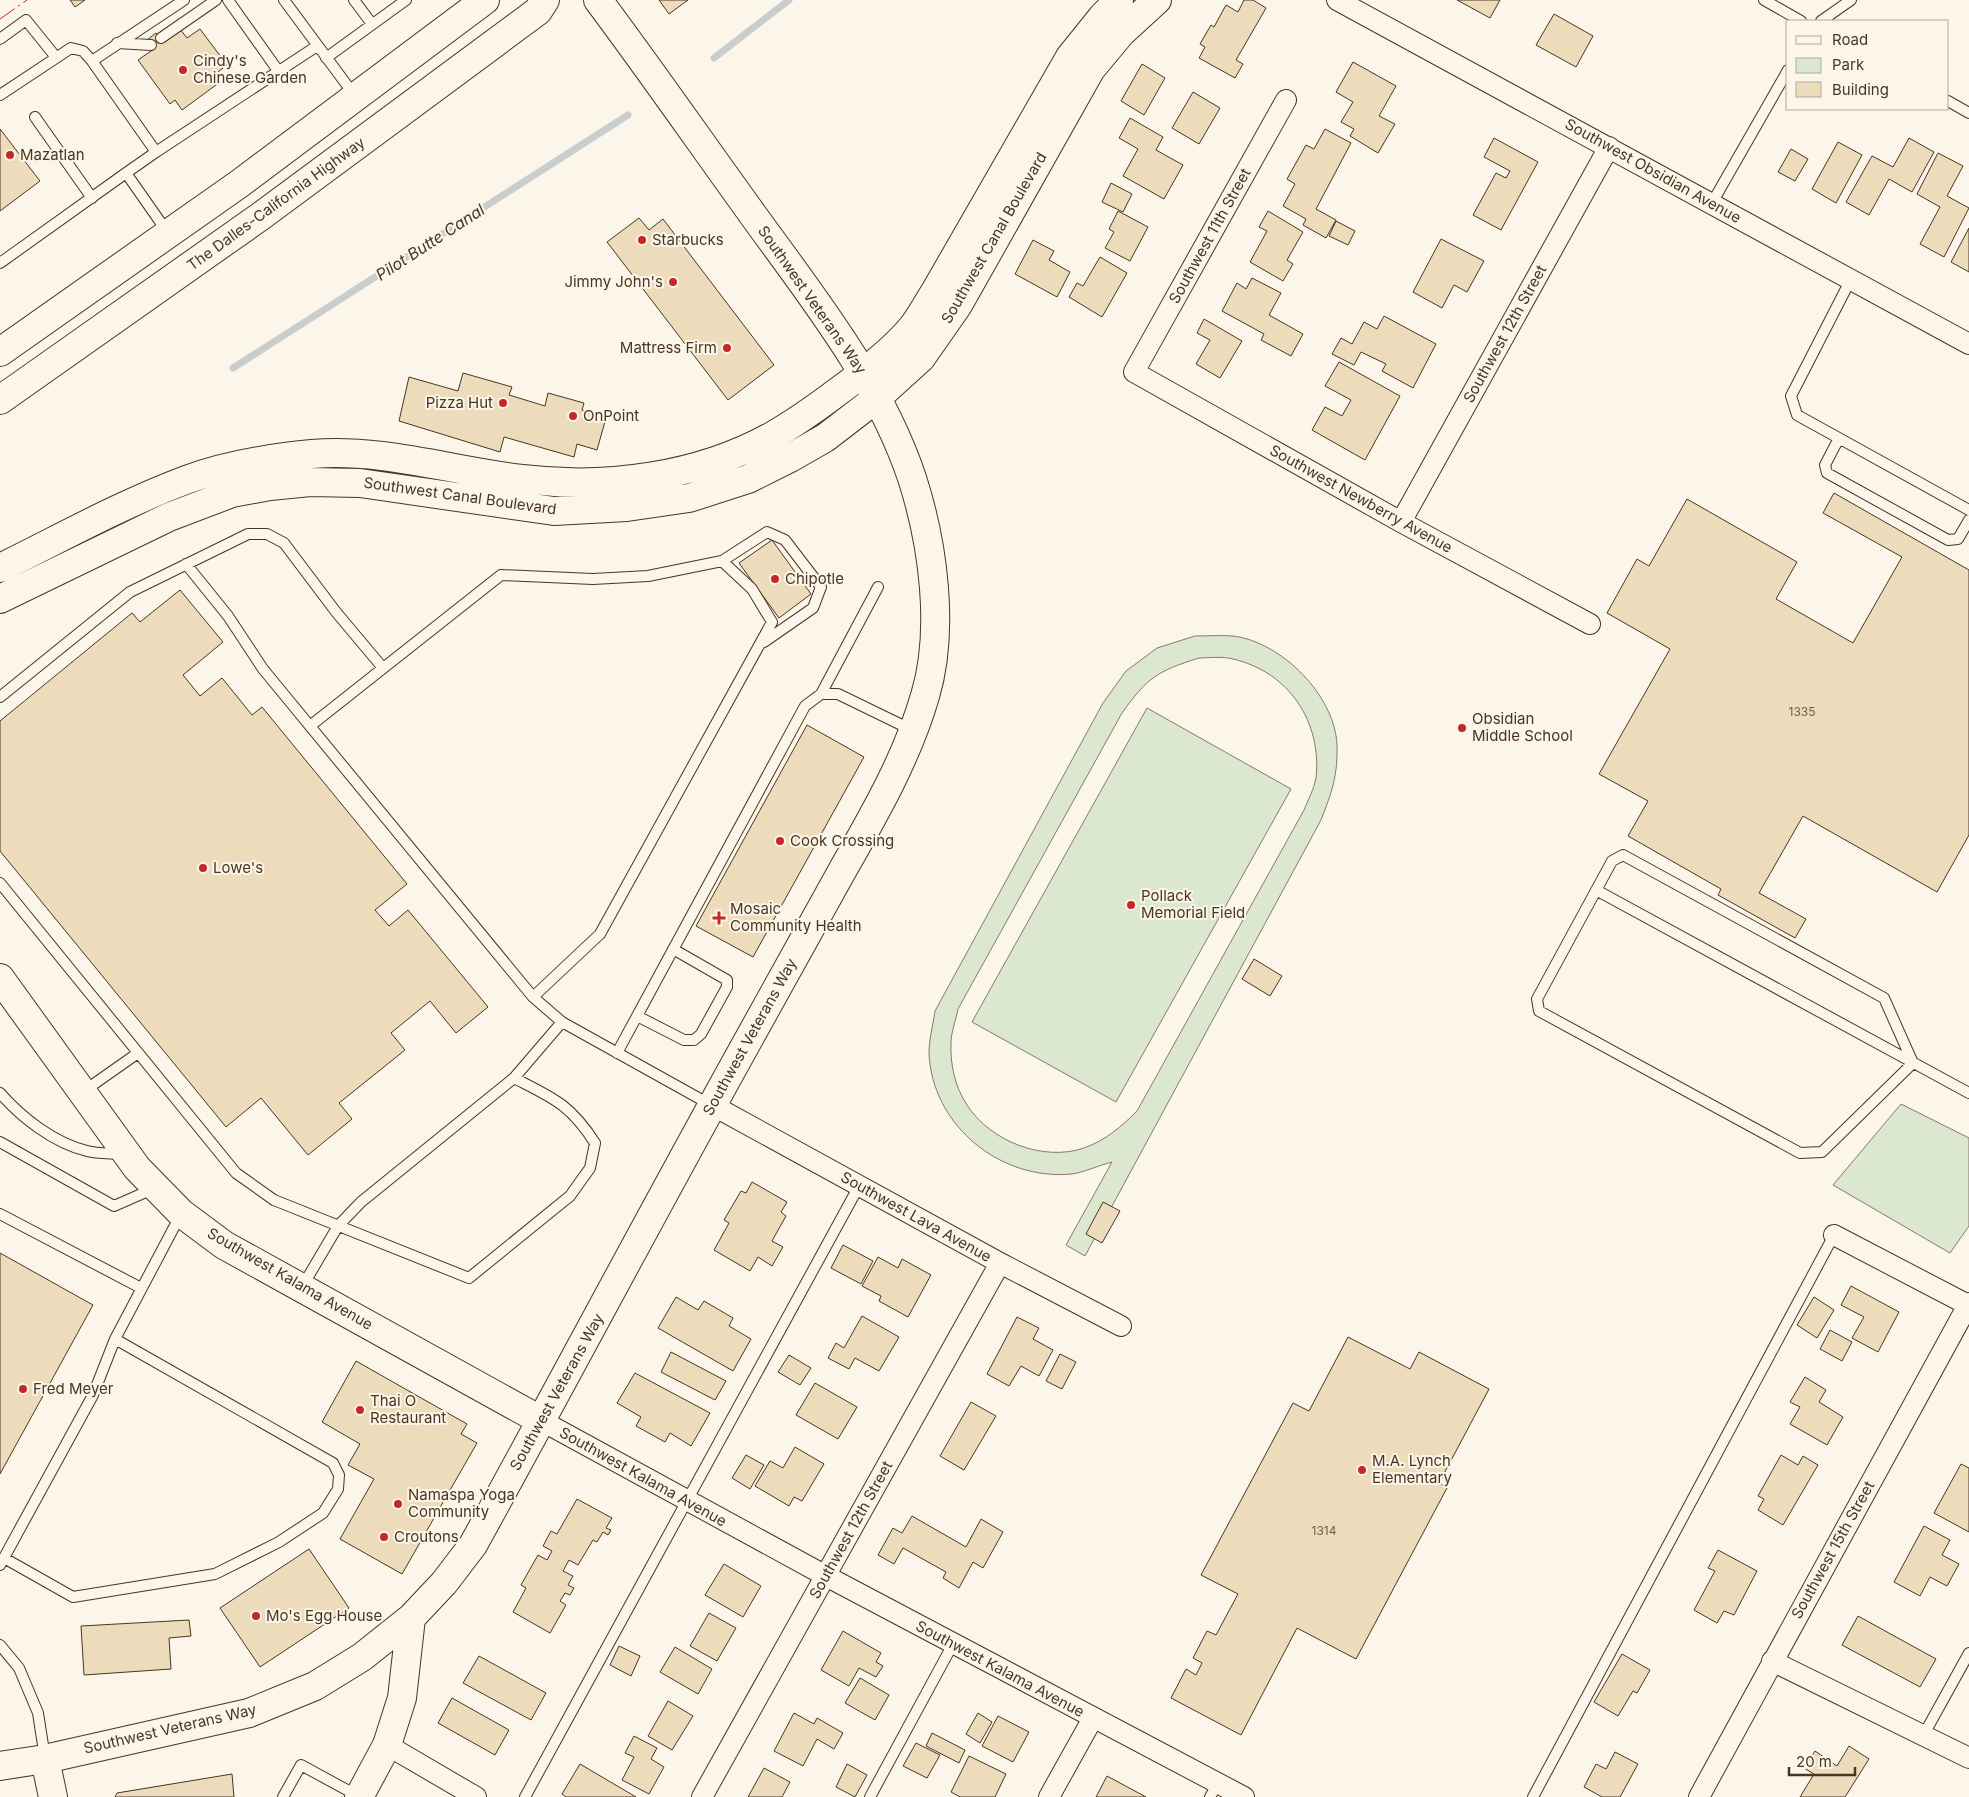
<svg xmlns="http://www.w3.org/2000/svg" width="1969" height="1797" font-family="Inter,sans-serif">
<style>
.green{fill:#dce7d0;stroke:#887966;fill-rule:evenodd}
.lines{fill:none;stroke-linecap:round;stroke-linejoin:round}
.stream{stroke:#c9cecd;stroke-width:7}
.building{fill:#ecdcbc;stroke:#4a3520}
.lane-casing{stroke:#4a3520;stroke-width:12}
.street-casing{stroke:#4a3520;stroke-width:22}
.secondary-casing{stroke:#4a3520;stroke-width:30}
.highway-casing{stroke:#4a3520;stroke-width:30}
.lane{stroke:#fbf6e9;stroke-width:10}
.street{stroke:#fbf6e9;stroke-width:20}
.secondary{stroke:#fbf6e9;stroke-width:28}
.highway{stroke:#fbf6e9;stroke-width:28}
.power{stroke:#c62828;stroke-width:1;stroke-dasharray:18 4 2.5 4;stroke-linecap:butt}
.poi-dot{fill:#c62828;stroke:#fbf6e9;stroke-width:2}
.labels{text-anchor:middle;stroke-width:4;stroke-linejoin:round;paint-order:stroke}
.number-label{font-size:12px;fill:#725f47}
.poi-label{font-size:15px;fill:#4a3520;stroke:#fbf6e9;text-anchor:start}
.street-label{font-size:15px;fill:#4a3520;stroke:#fbf6e9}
.water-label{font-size:16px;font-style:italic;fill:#4a3520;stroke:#fbf6e9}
</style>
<rect width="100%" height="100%" fill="#fbf6e9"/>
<!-- green -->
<path class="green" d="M 1195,636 C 1207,636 1221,635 1233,636 C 1282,642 1335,696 1337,745 C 1338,775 1332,792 1321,820 L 1085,1256 L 1066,1245 L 1112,1162 C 1100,1165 1085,1172 1072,1174 C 1001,1181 932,1126 929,1053 C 929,1040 933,1025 935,1011 L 1103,703 L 1126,671 L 1157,648 ZM 1199,658 C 1209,658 1222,656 1233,659 C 1289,672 1322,722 1316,778 C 1314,789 1308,800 1304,810 L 1137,1111 C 1121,1127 1106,1140 1084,1148 C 1043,1162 990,1141 967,1105 C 955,1087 950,1064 951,1043 C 951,1032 956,1020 958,1009 L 1122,713 C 1147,678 1157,671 1199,658 Z
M 1147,708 L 1291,789 L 1116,1102 L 972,1022 Z
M 1901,1104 L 1969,1138 L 1969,1226 L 1950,1253 L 1833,1185 Z"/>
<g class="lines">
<!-- stream -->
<path class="stream" d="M 714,58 L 789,0
M 233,368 L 628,115"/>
</g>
<!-- building -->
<path class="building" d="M 70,0 L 85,0 L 75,7 Z
M 659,0 L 688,0 L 669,14 Z
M 1244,0 L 1253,0 L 1266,8 L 1236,60 L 1243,64 L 1235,78 L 1199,58 L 1205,47 L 1200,44 L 1211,25 L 1214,27 L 1226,5 L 1238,12 Z
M 1457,0 L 1500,0 L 1490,18 Z
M 1554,14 L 1593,36 L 1576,67 L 1536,45 Z
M 180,29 L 187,38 L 200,29 L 227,65 L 214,75 L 220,82 L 182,110 L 175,100 L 170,104 L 138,60 L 154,49 L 147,40 L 156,33 L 163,42 Z
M 1353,62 L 1396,86 L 1379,116 L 1395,124 L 1378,153 L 1350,136 L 1354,129 L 1341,122 L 1353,102 L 1336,92 Z
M 1142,64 L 1165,78 L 1144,115 L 1121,101 Z
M 1193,92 L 1220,108 L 1199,144 L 1172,128 Z
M 1130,118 L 1163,137 L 1156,150 L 1183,165 L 1164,199 L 1123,176 L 1138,149 L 1119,138 Z
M 0,129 L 40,181 L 0,211 Z
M 1325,129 L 1351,143 L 1316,209 L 1336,220 L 1326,238 L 1303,225 L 1306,219 L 1283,206 L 1295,184 L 1287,179 L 1306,145 L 1314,149 Z
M 1494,138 L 1538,162 L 1501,230 L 1473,215 L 1496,173 L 1506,178 L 1510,171 L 1484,157 Z
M 1909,138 L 1934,152 L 1912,192 L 1889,179 L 1869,215 L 1846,202 L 1872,156 L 1893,167 Z
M 1838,142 L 1862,155 L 1836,203 L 1812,189 Z
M 1791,149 L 1808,159 L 1795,181 L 1778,172 Z
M 1938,153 L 1963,166 L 1947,196 L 1969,208 L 1944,257 L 1920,244 L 1940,207 L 1917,194 Z
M 1111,183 L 1132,194 L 1123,212 L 1102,202 Z
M 1118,211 L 1148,227 L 1130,261 L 1105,248 L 1114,232 L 1109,229 Z
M 1268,211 L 1303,232 L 1287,260 L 1293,264 L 1283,281 L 1250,262 L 1267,231 L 1259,227 Z
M 639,218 L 649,230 L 663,219 L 774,365 L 728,400 L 607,242 Z
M 1336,221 L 1355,231 L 1348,245 L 1329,236 Z
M 1969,228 L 1969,272 L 1951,262 Z
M 1441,239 L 1484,261 L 1467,292 L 1454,285 L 1442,308 L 1413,292 Z
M 1033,240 L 1054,251 L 1049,260 L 1070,272 L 1057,297 L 1015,274 Z
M 1100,257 L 1127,273 L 1102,317 L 1069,297 L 1077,283 L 1083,286 Z
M 1252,278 L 1281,293 L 1269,315 L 1303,334 L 1291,356 L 1261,340 L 1264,334 L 1222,311 L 1237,283 L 1246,289 Z
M 1384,316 L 1436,344 L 1413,388 L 1382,371 L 1386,364 L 1361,352 L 1354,365 L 1332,354 L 1341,338 L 1352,344 L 1364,322 L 1377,329 Z
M 1204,319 L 1242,341 L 1220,378 L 1196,364 L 1210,340 L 1197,333 Z
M 1339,362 L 1400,396 L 1365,460 L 1312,430 L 1325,407 L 1342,416 L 1351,400 L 1325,386 Z
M 463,373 L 512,387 L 509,395 L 545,406 L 548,393 L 584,403 L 582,410 L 606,418 L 597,450 L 577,444 L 574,457 L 504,437 L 500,452 L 399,421 L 409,377 L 458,391 Z
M 1834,493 L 1969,570 L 1969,835 L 1937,892 L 1803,816 L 1759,893 L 1806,919 L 1795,938 L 1718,895 L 1721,889 L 1628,836 L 1648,801 L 1599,774 L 1670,649 L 1607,613 L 1637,559 L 1649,566 L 1687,499 L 1797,562 L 1776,599 L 1853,643 L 1902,557 L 1823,513 Z
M 772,540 L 811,594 L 779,618 L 739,563 Z
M 180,590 L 223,642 L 183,675 L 200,696 L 222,678 L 252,715 L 262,707 L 407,884 L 375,910 L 389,926 L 408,910 L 488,1007 L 456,1033 L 430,1001 L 391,1033 L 405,1050 L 339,1103 L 352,1119 L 308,1155 L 261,1098 L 226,1127 L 0,851 L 0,721 L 132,613 L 140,622 Z
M 807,725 L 864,757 L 753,957 L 696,926 Z
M 1254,959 L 1282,976 L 1270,996 L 1242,979 Z
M 752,1182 L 787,1202 L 781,1212 L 786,1216 L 772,1241 L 783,1247 L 772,1266 L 758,1257 L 750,1271 L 714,1250 L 729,1223 L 724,1220 L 741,1191 L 746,1193 Z
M 1103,1202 L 1120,1211 L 1102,1243 L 1086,1234 Z
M 843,1245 L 873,1261 L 861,1284 L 831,1268 Z
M 0,1253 L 93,1305 L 0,1474 Z
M 878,1257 L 898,1268 L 902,1259 L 931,1275 L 908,1317 L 879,1301 L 881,1296 L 862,1286 Z
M 1851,1286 L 1899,1312 L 1878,1352 L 1852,1338 L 1864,1317 L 1841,1305 Z
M 676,1297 L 698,1310 L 704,1301 L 733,1318 L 729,1326 L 751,1339 L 733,1371 L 658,1328 Z
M 1814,1297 L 1834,1310 L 1817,1338 L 1797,1325 Z
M 862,1316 L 899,1337 L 879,1371 L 855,1358 L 849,1369 L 828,1358 L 836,1343 L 844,1348 Z
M 1017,1317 L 1039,1328 L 1033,1339 L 1053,1350 L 1039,1376 L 1021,1366 L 1009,1386 L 987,1374 Z
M 1830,1330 L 1852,1342 L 1842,1361 L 1820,1349 Z
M 1348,1337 L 1410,1369 L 1419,1352 L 1489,1389 L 1439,1483 L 1447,1488 L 1356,1659 L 1297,1628 L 1241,1735 L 1171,1698 L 1186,1669 L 1196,1675 L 1202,1663 L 1193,1658 L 1207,1631 L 1216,1635 L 1238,1594 L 1201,1575 L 1293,1403 L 1309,1411 Z
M 671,1352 L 726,1381 L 715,1400 L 661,1372 Z
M 1060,1354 L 1076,1362 L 1062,1389 L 1046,1381 Z
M 789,1355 L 811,1368 L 800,1385 L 778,1372 Z
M 356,1361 L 467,1424 L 461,1434 L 477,1443 L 402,1574 L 340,1539 L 374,1479 L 348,1465 L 360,1444 L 322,1422 Z
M 635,1373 L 710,1413 L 691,1446 L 670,1433 L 665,1442 L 636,1426 L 641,1417 L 617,1403 Z
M 1805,1377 L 1826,1390 L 1819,1402 L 1843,1417 L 1827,1445 L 1790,1424 L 1800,1407 L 1790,1402 Z
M 815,1383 L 857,1407 L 838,1439 L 796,1415 Z
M 971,1402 L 996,1416 L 964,1470 L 940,1456 Z
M 795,1447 L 824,1464 L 802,1501 L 794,1497 L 789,1506 L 755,1486 L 770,1461 L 783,1468 Z
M 746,1455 L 764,1465 L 750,1489 L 732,1478 Z
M 1781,1455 L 1798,1465 L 1803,1456 L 1818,1465 L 1783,1525 L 1758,1510 L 1764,1499 L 1758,1496 Z
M 1961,1464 L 1969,1468 L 1969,1532 L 1934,1513 Z
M 577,1499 L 612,1518 L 606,1528 L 611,1530 L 608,1535 L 603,1532 L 597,1542 L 593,1540 L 578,1565 L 569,1560 L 563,1571 L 573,1576 L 568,1585 L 574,1588 L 570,1595 L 565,1593 L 560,1601 L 566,1605 L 550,1633 L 513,1612 L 526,1588 L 521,1585 L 538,1555 L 547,1560 L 552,1551 L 543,1546 L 551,1531 L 557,1534 Z
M 912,1516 L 966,1547 L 981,1519 L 1003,1532 L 983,1568 L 973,1562 L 959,1588 L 943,1578 L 946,1572 L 903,1548 L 894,1564 L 878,1555 L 893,1528 L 902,1533 Z
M 1924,1526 L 1950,1540 L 1942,1555 L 1959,1564 L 1947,1586 L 1930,1577 L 1920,1596 L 1894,1582 Z
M 309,1549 L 349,1608 L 260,1667 L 220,1608 Z
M 1718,1550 L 1757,1571 L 1734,1615 L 1724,1611 L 1717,1623 L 1694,1610 L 1715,1571 L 1708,1568 Z
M 724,1564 L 761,1586 L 743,1617 L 705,1595 Z
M 709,1613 L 736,1628 L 717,1661 L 690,1646 Z
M 1858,1616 L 1936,1659 L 1920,1687 L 1842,1645 Z
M 189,1620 L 191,1636 L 169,1638 L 171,1669 L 84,1675 L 81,1626 Z
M 843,1631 L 881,1653 L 876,1662 L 883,1666 L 876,1677 L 859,1668 L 849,1686 L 821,1670 Z
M 619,1646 L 640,1656 L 631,1676 L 610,1665 Z
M 675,1647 L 712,1669 L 698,1694 L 660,1672 Z
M 1622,1654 L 1650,1670 L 1637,1693 L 1633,1691 L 1618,1716 L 1594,1702 Z
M 479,1656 L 546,1693 L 531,1720 L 463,1683 Z
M 860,1678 L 889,1695 L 875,1720 L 845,1703 Z
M 452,1698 L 509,1730 L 495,1755 L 438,1723 Z
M 668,1701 L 693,1716 L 672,1750 L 648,1736 Z
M 794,1713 L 814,1724 L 817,1718 L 843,1733 L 834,1749 L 817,1739 L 803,1766 L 774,1751 Z
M 978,1713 L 992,1722 L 980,1743 L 966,1734 Z
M 998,1716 L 1029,1732 L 1013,1762 L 982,1746 Z
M 932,1733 L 965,1750 L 959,1763 L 926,1746 Z
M 634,1736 L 657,1748 L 651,1759 L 664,1767 L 649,1794 L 622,1780 L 634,1757 L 625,1753 Z
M 916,1743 L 940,1755 L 927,1778 L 903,1766 Z
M 1849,1746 L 1869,1759 L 1845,1797 L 1800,1797 L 1814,1774 L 1804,1768 L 1815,1751 L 1837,1766 Z
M 1615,1752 L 1638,1764 L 1620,1797 L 1602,1797 L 1584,1787 L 1596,1764 L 1606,1769 Z
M 969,1756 L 1006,1774 L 995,1797 L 960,1797 L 951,1792 Z
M 580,1764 L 636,1797 L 566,1797 L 562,1794 Z
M 847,1764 L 867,1775 L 855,1797 L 836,1787 Z
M 764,1768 L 790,1782 L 782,1797 L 748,1797 Z
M 232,1774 L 234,1797 L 115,1797 L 117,1793 Z
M 1107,1776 L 1146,1797 L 1096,1797 Z"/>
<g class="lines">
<defs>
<path id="lane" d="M 228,0 L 279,72
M 284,0 L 355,96
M 354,0 L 372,24
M 1764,0 L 1801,21
M 1821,21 L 1851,0
M 161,38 L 216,0
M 0,39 L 26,20 L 55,56
M 117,43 L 151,45
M 326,58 L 406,0
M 0,95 L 71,48 L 83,51 L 92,61
M 1948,101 L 1969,113
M 35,117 L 92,198
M 156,152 L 317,46
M 1712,203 L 1788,70
M 168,233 L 126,173 L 156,152 L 92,61 L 184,0
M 0,263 L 126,173
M 1851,279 L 1791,396 L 1797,415 L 1969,510
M 1839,438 L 1825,465 L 1827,473 L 1948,540 L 1958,539 L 1969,520
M 722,561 L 767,532 L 785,540 L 821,587 L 813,608 L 764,642
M 186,564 L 228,616 L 263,669 L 533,997 L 562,1022 L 711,1105
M 821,694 L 878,587
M 0,697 L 130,592 L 248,534 L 267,534 L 284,543 L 336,612 L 383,668
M 310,726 L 501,575 L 593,579 L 648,576 L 722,561 L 752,589 L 772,622 L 600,934 L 533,997
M 1623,855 L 1884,998 L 1913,1063 L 1822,1152 L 1800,1153 L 1539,1011 L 1537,999 L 1612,861 Z
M 0,883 L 236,1173 L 274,1200 L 469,1278 L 570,1196 L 590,1168 L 595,1143 C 570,1104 553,1098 514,1078 L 361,1202 L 338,1226 L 302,1287
M 1596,890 L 1969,1093
M 637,1016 L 684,1040 L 694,1040 L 701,1034 L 727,987 L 727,980 L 673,949
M 617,1053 L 805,706 L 821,694 L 838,694 L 912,730
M 514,1078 L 562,1022
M 84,1091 L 138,1053
M 0,1093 C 22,1118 54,1143 87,1151 C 98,1154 111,1153 122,1154
M 0,1142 L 114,1206 L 155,1188
M 0,1214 L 141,1288
M 4,1558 L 73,1597 L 215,1574 L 279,1542 L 323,1513 L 338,1489 L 339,1475 L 333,1463 L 115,1339
M 0,1565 L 93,1395 L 115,1339 L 181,1214
M 0,1645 L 19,1668 L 38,1713 L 45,1758
M 1923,1736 L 1969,1653
M 283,1797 L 301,1765 L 358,1796
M 525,1797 L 859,1186
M 870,1797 L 953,1644
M 1210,1797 L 1218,1783
M 1533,1797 L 1834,1235"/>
<path id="street" d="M 1337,0 L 1969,344
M 1286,100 L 1134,372 L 1401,522 L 1590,624
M 1401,522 L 1609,147
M 712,1105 L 1000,1263 L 1121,1326
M 1834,1235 L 1968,1305
M 542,1421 L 826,1576 L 1244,1797
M 1772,1661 L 1969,1758
M 387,1745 L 476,1797
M 702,1797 L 1000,1263
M 1049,1797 L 1093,1718
M 1699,1797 L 1969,1303"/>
<path id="secondary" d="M 0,568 C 61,538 122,504 186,480 C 226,465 270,458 312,454 C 382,448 453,471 522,479 C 606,489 698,477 772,436 C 795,423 816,408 836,393 C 862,374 894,350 914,325 C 922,314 929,301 936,290 L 1070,57 L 1103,16 L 1119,0
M 0,599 L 169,517 L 232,493 L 270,486 L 310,482 L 360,483 L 554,511 L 627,507 L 689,498 L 748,479 L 790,458 L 825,438 L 877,398 L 921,358 L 958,305 L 1091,69 L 1121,33 L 1157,0
M 0,978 L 137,1168 L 181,1213 L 224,1245 L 542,1421
M 45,1759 L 53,1797
M 0,1766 L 45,1759 L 249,1713 L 315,1686 L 362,1657 L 411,1618 L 444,1583 L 473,1545 C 568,1373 660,1198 756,1026 C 785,974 813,923 842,871 C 874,815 907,758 925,696 C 945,630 933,543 912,478 C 879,380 813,298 753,215 C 701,143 651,71 598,0
M 359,1797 L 387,1745 L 402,1698 L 411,1618"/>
<path id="highway" d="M 0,352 L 239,184 L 485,0
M 0,400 L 261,216 L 538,11 L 545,0"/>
</defs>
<!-- lane casing -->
<use href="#lane" class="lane-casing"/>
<!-- street casing -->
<use href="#street" class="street-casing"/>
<!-- secondary casing -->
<use href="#secondary" class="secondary-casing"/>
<!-- highway casing -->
<use href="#highway" class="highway-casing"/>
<!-- lane -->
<use href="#lane" class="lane"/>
<!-- street -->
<use href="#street" class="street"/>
<!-- secondary -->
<use href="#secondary" class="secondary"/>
<!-- highway -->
<use href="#highway" class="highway"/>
<!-- power -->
<path class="power" d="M 0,19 L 27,0"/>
</g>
<!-- markers -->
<g class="poi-dot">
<circle cx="183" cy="70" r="5"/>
<circle cx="10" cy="155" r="5"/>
<circle cx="642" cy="240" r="5"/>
<circle cx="673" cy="282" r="5"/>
<circle cx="727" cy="348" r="5"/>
<circle cx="503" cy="403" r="5"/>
<circle cx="573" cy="416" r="5"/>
<circle cx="775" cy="579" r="5"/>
<circle cx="1462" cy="728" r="5"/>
<circle cx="780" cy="841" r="5"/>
<circle cx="203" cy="868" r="5"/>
<circle cx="1131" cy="905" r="5"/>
<path d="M716.5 910.5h5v5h5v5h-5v5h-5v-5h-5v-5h5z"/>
<circle cx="23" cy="1389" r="5"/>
<circle cx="360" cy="1410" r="5"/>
<circle cx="1362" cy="1470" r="5"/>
<circle cx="398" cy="1504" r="5"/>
<circle cx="384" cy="1537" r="5"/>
<circle cx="256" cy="1616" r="5"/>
</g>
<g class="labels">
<!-- number labels -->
<g class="number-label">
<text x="1802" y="716">1335</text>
<text x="1324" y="1535">1314</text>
</g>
<!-- poi labels -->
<g class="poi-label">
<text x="193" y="66">Cindy's<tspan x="193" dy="17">Chinese Garden</tspan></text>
<text x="20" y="160">Mazatlan</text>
<text x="652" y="245">Starbucks</text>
<text x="663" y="287" text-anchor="end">Jimmy John's</text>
<text x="717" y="353" text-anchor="end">Mattress Firm</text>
<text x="493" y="408" text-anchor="end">Pizza Hut</text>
<text x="583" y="421">OnPoint</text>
<text x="785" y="584">Chipotle</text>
<text x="1472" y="724">Obsidian<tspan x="1472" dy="17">Middle School</tspan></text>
<text x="790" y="846">Cook Crossing</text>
<text x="213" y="873">Lowe's</text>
<text x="1141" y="901">Pollack<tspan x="1141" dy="17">Memorial Field</tspan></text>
<text x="730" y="914">Mosaic<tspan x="730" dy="17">Community Health</tspan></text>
<text x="33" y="1394">Fred Meyer</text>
<text x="370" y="1406">Thai O<tspan x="370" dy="17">Restaurant</tspan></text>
<text x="1372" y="1466">M.A. Lynch<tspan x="1372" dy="17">Elementary</tspan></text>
<text x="408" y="1500">Namaspa Yoga<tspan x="408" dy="17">Community</tspan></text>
<text x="394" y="1542">Croutons</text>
<text x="266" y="1621">Mo's Egg House</text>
</g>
<!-- street labels -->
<g class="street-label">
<text transform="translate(1653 171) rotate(29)" y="5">Southwest Obsidian Avenue</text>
<text transform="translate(276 204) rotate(-36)" y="5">The Dalles-California Highway</text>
<text transform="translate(1210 236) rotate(-61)" y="5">Southwest 11th Street</text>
<text transform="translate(994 238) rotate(-60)" y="5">Southwest Canal Boulevard</text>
<text transform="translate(812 300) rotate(55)" y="5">Southwest Veterans Way</text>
<text transform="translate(1505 334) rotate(-61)" y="5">Southwest 12th Street</text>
<text transform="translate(460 496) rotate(8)" y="5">Southwest Canal Boulevard</text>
<text transform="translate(1361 499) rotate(29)" y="5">Southwest Newberry Avenue</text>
<text transform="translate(750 1037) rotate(-61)" y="5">Southwest Veterans Way</text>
<text transform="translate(916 1217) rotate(29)" y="5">Southwest Lava Avenue</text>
<text transform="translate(290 1279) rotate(30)" y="5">Southwest Kalama Avenue</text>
<text transform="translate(557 1392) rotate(-61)" y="5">Southwest Veterans Way</text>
<text transform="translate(643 1477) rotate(29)" y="5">Southwest Kalama Avenue</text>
<text transform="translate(851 1530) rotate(-61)" y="5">Southwest 12th Street</text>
<text transform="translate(1833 1550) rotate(-61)" y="5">Southwest 15th Street</text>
<text transform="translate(1000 1669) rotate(28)" y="5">Southwest Kalama Avenue</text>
<text transform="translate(170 1729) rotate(-13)" y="5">Southwest Veterans Way</text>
</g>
<!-- water labels -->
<g class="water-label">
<text transform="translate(430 242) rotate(-33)" y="6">Pilot Butte Canal</text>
</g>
</g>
<!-- legend -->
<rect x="1786" y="20" width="162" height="90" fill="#fbf6e9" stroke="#b4a999"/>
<rect x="1796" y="36" width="25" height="8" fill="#fbf6e9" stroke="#b4a999"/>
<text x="1832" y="45" font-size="15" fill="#4a3520">Road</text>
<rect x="1796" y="58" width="25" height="15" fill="#dce7d0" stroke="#b4a999"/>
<text x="1832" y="70" font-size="15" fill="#4a3520">Park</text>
<rect x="1796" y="82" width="25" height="15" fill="#ecdcbc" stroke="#b4a999"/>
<text x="1832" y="95" font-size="15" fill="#4a3520">Building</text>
<!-- scale -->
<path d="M1789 1767v8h66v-8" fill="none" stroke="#4a3520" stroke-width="2.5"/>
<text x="1796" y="1767" font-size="15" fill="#4a3520" stroke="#fbf6e9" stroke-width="4" paint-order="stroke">20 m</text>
</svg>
